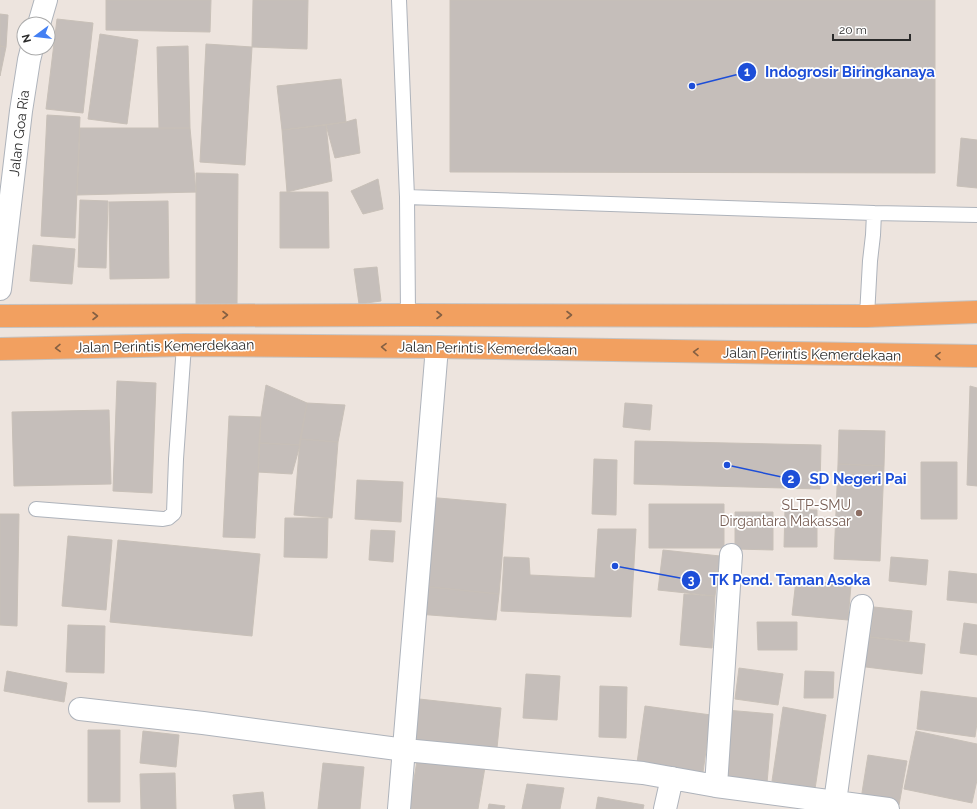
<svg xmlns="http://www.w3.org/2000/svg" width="977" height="809" font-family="Raleway,sans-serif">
	<rect width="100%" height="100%" fill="#ede4de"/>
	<path fill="#c5beba" stroke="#c8c0b8" d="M106,0H211L210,32L106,30Z
		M253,0H308L307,49L252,47Z
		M450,0H935V173L450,172Z
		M0,14L8,15L6,47L0,46Z
		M57,19L93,23L83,113L46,109Z
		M100,34L138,40L127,124L88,119Z
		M206,44L252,47L245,165L200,162Z
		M0,46L6,47L0,76Z
		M188,46L190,128L159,129L157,47Z
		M341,79L346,122L282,130L277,86Z
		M47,115L80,117L75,238L41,236Z
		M356,119L360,153L335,158L326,125L346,122Z
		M326,125L332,181L287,192L282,130Z
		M80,128H190L196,192L77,195Z
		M961,138L977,140V188L957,186Z
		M196,173L238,174L237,305L196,304Z
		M378,179L383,209L363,214L351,191Z
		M280,192H328L329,248H280Z
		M80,200L108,201L106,268L78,267Z
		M168,201L169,278L110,279L109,202Z
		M33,245L75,249L72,284L30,281Z
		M377,267L381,301L359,304L354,269Z
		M117,381L156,383L152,493L113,491Z
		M266,385L307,403L300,445L259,443L261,417Z
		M970,386L977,388V486L967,485Z
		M307,403L345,405L338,442L300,439Z
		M625,403L652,405L650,430L623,427Z
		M109,410L111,484L14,486L12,412Z
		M229,416L261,417L255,538L223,537Z
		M839,430L885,431L884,466L838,464Z
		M300,439L338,442L332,518L294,515Z
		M635,441L821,445L820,489L634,484Z
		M259,443L300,445L292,474L258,472Z
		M594,459L617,460L616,515L592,514Z
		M921,462H957V519H921Z
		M838,464L884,466L880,561L834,559Z
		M357,480L403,482L401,522L355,519Z
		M427,497L506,504L502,558L499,594L420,586Z
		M649,504H724V548H649Z
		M785,509L817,510V547H784Z
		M735,512H773V550L735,549Z
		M0,514H19L17,626L0,625Z
		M285,518H328L327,558L284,557Z
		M598,529H636L631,617L501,611L504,557L529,558L530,575L595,578Z
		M371,530L395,531L393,562L369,560Z
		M68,536L112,540L106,610L62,606Z
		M118,540L260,554L252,636L110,622Z
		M663,550L720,556L715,596L658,590Z
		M891,557L928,560L926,585L889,581Z
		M949,571L977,574V603L947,600Z
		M796,580L851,585L848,620L792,615Z
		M420,586L499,594L496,620L417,614Z
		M684,594L715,596L712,648L680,645Z
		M874,607L912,611L909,641L870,637Z
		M757,622H797V650H758Z
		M964,623L977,625V655L960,653Z
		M68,625L105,626L104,673L66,672Z
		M861,636L925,644L922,674L858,666Z
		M739,668L783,674L778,705L735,699Z
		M7,671L67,683L64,702L4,691Z
		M805,671L834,672L833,698H804Z
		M526,674L560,676L557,720L523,718Z
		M600,686L627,687L626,738L599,737Z
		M921,691L977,698V723L975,737L917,729Z
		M419,699L501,708L497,748L415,740Z
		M645,706L711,715L703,772L637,763Z
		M783,707L826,715L815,789L772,781Z
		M726,710L773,714L767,783L720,779Z
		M88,730H120V802H88Z
		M143,731L179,735L176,767L140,763Z
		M916,731L977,744V780L972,803L904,789Z
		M418,755L485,767L478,809H409Z
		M868,755L907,761L899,805L861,799Z
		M323,763L364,767L360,809H318Z
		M175,773L176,809H141L140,774Z
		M527,784L564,788L560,809H522Z
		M263,792L265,809H235L233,795Z
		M598,797L644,805L643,809H596Z
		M489,804L505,806L504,809H488Z"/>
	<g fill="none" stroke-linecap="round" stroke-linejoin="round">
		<g stroke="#aeb3bb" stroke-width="16">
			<path id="service" d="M399,0L407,197L408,315
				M407,197L874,213L977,215
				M867,316L870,261L873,235L874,213
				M36,509L163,519L168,518L174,513L176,459L184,345"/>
		</g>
		<g stroke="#aeb3bb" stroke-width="24">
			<path id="minor" d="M80,709L203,723L405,750L643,773L716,786L888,809
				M716,786L731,555
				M835,802L862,606
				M399,809L437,347
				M665,809L672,778"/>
		</g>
		<g stroke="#aeb3bb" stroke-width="24">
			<path id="secondary" d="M39,24L46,0
				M0,289L21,111L29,60L32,48"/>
		</g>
		<g stroke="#c4c4c4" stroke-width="24">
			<path id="trunk" d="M0,316L408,315L867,316L977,312
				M0,349L184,345L437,347L977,356"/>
		</g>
		<use href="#service" stroke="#fff" stroke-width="14"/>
		<use href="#minor" stroke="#fff" stroke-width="22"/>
		<use href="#secondary" stroke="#fff" stroke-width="22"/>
		<use href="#trunk" stroke="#f2a060" stroke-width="22"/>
	</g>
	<defs><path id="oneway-chevron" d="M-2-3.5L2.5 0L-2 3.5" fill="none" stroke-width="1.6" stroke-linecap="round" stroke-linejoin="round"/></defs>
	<g stroke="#856043">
		<use href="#oneway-chevron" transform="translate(225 315)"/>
		<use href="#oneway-chevron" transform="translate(439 315)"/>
		<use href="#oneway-chevron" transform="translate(569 315)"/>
		<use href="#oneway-chevron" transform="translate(95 316)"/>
		<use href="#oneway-chevron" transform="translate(384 347) rotate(-179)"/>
		<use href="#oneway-chevron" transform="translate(58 348) rotate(179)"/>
		<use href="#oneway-chevron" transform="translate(696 352) rotate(-179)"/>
		<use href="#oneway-chevron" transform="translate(938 356) rotate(-179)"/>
	</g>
	<circle fill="#8d6e63" stroke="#fff" stroke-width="1.5" cx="859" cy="513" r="4"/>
	<g text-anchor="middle" stroke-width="3.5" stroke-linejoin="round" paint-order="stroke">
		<g font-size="14" fill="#2b2b2b" stroke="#fff">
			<text transform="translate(19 133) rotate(-83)" y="5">Jalan Goa Ria</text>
			<text transform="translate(165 346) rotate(-1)" y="5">Jalan Perintis Kemerdekaan</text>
			<text transform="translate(488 348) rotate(1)" y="5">Jalan Perintis Kemerdekaan</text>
			<text transform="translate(812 354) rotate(1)" y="5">Jalan Perintis Kemerdekaan</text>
		</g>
		<g font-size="14" fill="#785e54" stroke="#fff" text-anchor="end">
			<text x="851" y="510">SLTP-SMU<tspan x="851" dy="16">Dirgantara Makassar</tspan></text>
		</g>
	</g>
	<path fill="none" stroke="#1d4ed8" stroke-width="1.5" d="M692 86L747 72M727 465L791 479M615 566L691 580"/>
	<g fill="#1d4ed8" stroke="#fff" stroke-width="1.5">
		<circle cx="692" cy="86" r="4"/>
		<circle cx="727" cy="465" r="4"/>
		<circle cx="615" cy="566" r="4"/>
		<circle cx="747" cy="72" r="10"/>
		<circle cx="791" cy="479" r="10"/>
		<circle cx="691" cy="580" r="10"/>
	</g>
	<g font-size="12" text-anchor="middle" font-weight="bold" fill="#fff">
		<text x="747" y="76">1</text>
		<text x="791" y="483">2</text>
		<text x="691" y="584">3</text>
	</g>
	<g font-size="15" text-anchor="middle" font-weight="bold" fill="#1d4ed8" stroke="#fff" stroke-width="3.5" stroke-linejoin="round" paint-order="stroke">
		<text x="850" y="77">Indogrosir Biringkanaya</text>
		<text x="858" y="484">SD Negeri Pai</text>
		<text x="790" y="585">TK Pend. Taman Asoka</text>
	</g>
	<g transform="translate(36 36) rotate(255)"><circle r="19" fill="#ffffff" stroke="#aaaaaa"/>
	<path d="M0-3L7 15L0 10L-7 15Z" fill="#4480f3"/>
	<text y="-6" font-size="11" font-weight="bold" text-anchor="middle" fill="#2b2b2b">N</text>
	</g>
	<path d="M833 34v6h77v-6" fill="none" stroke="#2b2b2b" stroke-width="2"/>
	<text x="839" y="34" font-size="12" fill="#2b2b2b" stroke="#ffffff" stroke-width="3" paint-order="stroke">20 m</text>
</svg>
